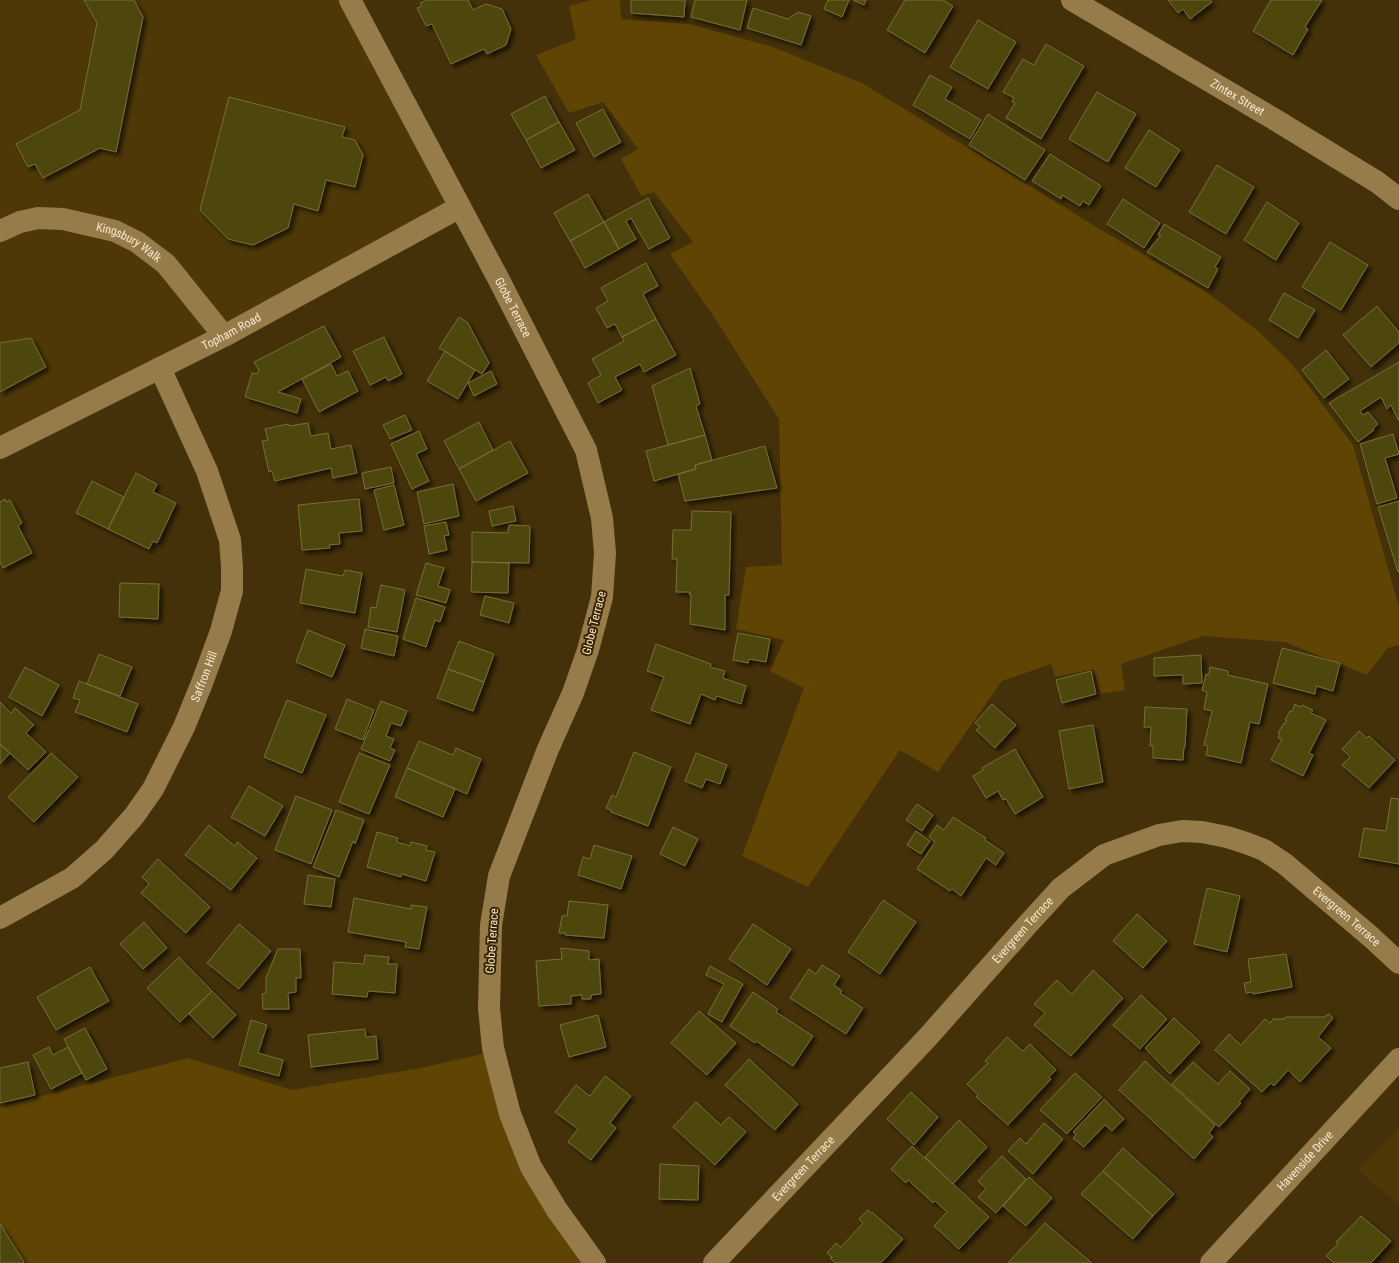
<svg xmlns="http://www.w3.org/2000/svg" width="1399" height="1263" font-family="'Roboto Condensed',sans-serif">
	<defs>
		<filter id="shadow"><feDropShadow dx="3.5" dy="3.5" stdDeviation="2" flood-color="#0009"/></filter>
	</defs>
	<rect width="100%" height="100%" fill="#443109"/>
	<path fill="#4e3807" d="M0,0H351L460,206L0,447Z
		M1399,1128V1205L1358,1170Z"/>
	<path fill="#5f4404" d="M591,0H620L621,19L689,24L773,47L862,83L1103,231L1205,291L1258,331L1292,364L1353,445L1399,607V645L1388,648L1367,675L1285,642L1203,636L1121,664L1125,690L1100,694L1094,669L1055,677L1051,664L1002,681L938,772L900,750L808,887L742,856L804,688L770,671L784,640L736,629L746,567L782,565L779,419L714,317L670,254L693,242L654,192L641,196L621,159L638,149L603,102L569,113L536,55L576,39L569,6Z
		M495,1051L512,1114L596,1263H0V1107L188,1058L292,1090L421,1068Z"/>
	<path fill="#4d460b" stroke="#766f38" filter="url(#shadow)" d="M84,0H134L143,17L116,152L100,148L43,178L35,164L28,167L16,144L80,110L97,23Z
		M427,0H468L473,10L486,4L502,9L511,29L506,45L487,54L484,49L451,64L432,24L426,26L417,8L422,6L420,3Z
		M631,0H685L684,17L631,13Z
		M695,0H747L740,30L691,17Z
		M828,0H849L842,17L824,9Z
		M853,0H866L864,5Z
		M905,0H943L953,6L925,53L887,30Z
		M1168,0H1210L1212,2L1190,19L1183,9L1178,13Z
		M1271,0H1322L1305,27L1308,29L1293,55L1253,31Z
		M753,8L788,19L798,12L811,16L801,45L747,28Z
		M978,20L1016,42L988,89L950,67Z
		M1046,44L1084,66L1041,139L1006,118L1015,103L1012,102L1014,98L1003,92L1023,59L1034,65Z
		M930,75L952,87L945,99L981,120L970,139L913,105Z
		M1097,92L1136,114L1108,162L1069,139Z
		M545,96L559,122L526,140L511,114Z
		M229,97L345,127L342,137L355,140L363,155L355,187L326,180L318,211L294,204L288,228L253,245L228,239L200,210Z
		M603,109L621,142L594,157L576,123Z
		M988,114L1045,150L1025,180L969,145Z
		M559,122L575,150L541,168L526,140Z
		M1149,130L1180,150L1156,187L1125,168Z
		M1050,154L1101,186L1089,205L1083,201L1080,206L1062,195L1061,199L1032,181Z
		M1217,165L1254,187L1226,234L1189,212Z
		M588,194L604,222L570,241L554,213Z
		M648,198L670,238L649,249L631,218L626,221L636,239L619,249L604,222Z
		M1123,199L1160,223L1144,248L1107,224Z
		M1267,202L1299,223L1276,260L1244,240Z
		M604,222L619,249L585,268L570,241Z
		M1164,224L1221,257L1215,267L1218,269L1208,288L1147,252L1161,235H1158Z
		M1330,242L1368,265L1341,310L1302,287Z
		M646,263L658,286L643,294L656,319L622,337L615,324L607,328L596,308L608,301L601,288Z
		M1284,293L1315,310L1298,338L1269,320Z
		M1377,306L1399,332V343L1371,367L1343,335Z
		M459,317L468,323L489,363L482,374L439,348Z
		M656,319L676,355L644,372L640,364L615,377L622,390L598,403L588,383L601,375L592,359L624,341L622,337Z
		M324,326L341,357L278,392L301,399L297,413L245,397L252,373L257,374L259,370L254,362Z
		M384,337L402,374L388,381L386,377L370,385L353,351Z
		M31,338L46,367L0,392V343Z
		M1326,350L1349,379L1324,398L1302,370Z
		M445,351L475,370L458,399L427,381Z
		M1399,362V421L1391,405L1387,409L1381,397L1360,411L1363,415L1368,412L1378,424L1373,429L1374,430L1358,442L1329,403Z
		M331,364L337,376L348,371L358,391L319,412L302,379Z
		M690,368L700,404L696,406L705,435L668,445L652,386Z
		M491,371L497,384L474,396L468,383Z
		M405,415L412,430L390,439L383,425Z
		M479,422L493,450L459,469L444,441Z
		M308,423L311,436L328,433L331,449L351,445L357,473L333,478L331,468L275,481L272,471L269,472L262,441L268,440L265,429L288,424L289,426Z
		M419,431L427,449L416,454L429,481L412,489L391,444Z
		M1393,434L1399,454L1385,458L1397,498L1377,504L1360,444Z
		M705,435L712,460L695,465L696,469L654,481L646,451Z
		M510,441L528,473L476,501L459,469Z
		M765,446L777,488L685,501L678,474L696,469L695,465Z
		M391,467L394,483L365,489L362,473Z
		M136,473L157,484L153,492L176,503L157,543L153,541L149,549L108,529Z
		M92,481L124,497L108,529L76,513Z
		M453,484L459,516L424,524L417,492Z
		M394,485L404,525L384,530L374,490Z
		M5,499L6,502L10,500L22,523L18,526L32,553L3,568L0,561V502Z
		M359,499L362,531L339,533L340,544L329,545L330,548L302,550L298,505Z
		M1399,501V572H1398L1378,507Z
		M513,506L516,521L492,526L489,511Z
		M692,511L731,512L729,595H725V630L690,624L691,594H689L690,592H676L677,559H672L673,530H691Z
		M446,522L449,535L444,536L447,550L429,554L424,526Z
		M509,525L530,526L529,563L472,562V532L508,533Z
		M472,562L509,563L508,593L471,592Z
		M426,563L444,568L438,586L450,590L446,603L416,595Z
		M306,569L343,576L345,570L362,573L355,613L300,603Z
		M120,583L159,584L158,619L119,617Z
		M381,585L405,590L397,632L368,627L371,607L376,608Z
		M485,596L514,603L509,623L480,615Z
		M416,598L445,607L440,622L435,620L426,647L403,639Z
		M365,629L398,636L394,656L361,648Z
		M308,630L345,645L332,677L296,662Z
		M738,633L770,639L766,662L749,659L748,663L733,660Z
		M459,641L494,654L484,682L448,669Z
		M656,644L711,664L710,667L725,671L723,678L746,686L741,704L717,696L715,700L701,694L690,724L651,710L664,677L647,671Z
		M1282,648L1340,663L1333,691L1316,686L1315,694L1273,683Z
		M99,654L132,667L120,696L87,684Z
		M1201,655L1202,683L1183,684V675L1154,676V658Z
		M25,667L59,685L42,716L9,697Z
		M1210,667L1228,671V675L1268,684L1259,724L1250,722L1241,763L1206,755L1208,746L1204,745L1212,711L1204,709L1207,692L1202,690L1206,674L1209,675Z
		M448,669L484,682L473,711L437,698Z
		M1091,671L1096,694L1062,703L1056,680Z
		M79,681L138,704L127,732L75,712L80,700L73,698Z
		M347,699L374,710L363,740L335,729Z
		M287,700L326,715L302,773L264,757Z
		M381,701L407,711L401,726L391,723L386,736L394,739L390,748L395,750L390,761L361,749Z
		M0,702L11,713L15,708L34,725L26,733L46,752L28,770L0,744Z
		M992,704L1016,725L995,748L976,730L980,727L975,723Z
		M1295,704L1300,707L1302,705L1313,710L1311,713L1326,720L1309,753L1313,755L1303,776L1271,760L1282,739L1278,738L1280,734L1278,733L1284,723L1285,724L1287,721L1285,720L1290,711L1292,712Z
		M1145,707L1187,709L1185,747H1184L1183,760L1153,758V746H1150L1151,727H1144Z
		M1093,725L1103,782L1069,789L1059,731Z
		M1359,731L1367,738L1369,736L1395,760L1369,788L1342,765L1350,757L1342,749Z
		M419,741L453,755L456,748L481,759L467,794L407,768Z
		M0,744L10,753L0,764Z
		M1015,749L1043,797L1015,814L1006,799L1003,800L998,791L986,798L973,776L983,770L982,768Z
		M634,752L671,767L648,826L611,812V810L606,808L612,795L616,797Z
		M51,753L78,777L34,822L8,797Z
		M359,753L390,765L369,814L339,802Z
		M696,753L727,765L720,784L706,779L702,788L685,781Z
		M407,768L455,789L443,817L395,797Z
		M249,786L283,806L265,836L231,817Z
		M296,796L332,810L311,864L275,850Z
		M1391,798L1399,799V864L1359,857L1364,828L1386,831Z
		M917,804L933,815L922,831L906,820Z
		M336,810L364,820L355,844L353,841L339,877L313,867Z
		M953,817L986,838L985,840L1004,853L996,865L986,858L961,896L952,889L950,891L917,869L935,842L929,837L937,825L944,830Z
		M209,825L235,846L237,842L257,858L231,890L185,855Z
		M673,827L698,839L685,866L660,854Z
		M916,831L930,841L921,854L907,845Z
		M377,832L398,838L397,842L410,846L411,842L427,846L426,850L435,852L426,881L402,874L401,877L367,867Z
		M594,845L632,856L621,889L578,875L583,857L590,859Z
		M158,859L210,907L186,933L141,893L149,884L142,877Z
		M308,875L335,879L331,907L304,904Z
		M1207,888L1240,896L1227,952L1194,944Z
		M354,898L411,909V905L427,907L419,949L405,947L406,942L348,932Z
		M883,900L916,922L880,974L848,952Z
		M569,901L608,905L604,938L565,935V933H559L562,916H567Z
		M1137,914L1167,941L1143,968L1113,941Z
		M144,922L167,948L143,969L120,944Z
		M239,924L271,951L239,989L207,963Z
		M753,924L791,949L767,985L729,959Z
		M561,948L589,951V960L599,959L601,994L591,995V999H582V995L571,996V1004L539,1006L536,961L562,959Z
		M278,949H300L301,978H296V992L288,993L289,1009H263L262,994L266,993V978Z
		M1286,954L1292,987L1253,994V992L1246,993L1244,983L1251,982L1248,959Z
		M365,955L389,957L388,964H397L395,993L368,991L367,997L332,994L334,962L364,964Z
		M179,957L212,991L180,1022L147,988Z
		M822,965L840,976L834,985L842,991L840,993L863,1008L846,1034L790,998L809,969L816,974Z
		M710,966L743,984L722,1022L708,1014L724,984L706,975Z
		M90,967L109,1001L56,1030L37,997Z
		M1093,970L1123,998L1071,1056L1034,1025L1045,1013L1034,1004L1057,980L1072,994Z
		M212,991L236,1015L213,1038L189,1014Z
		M753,992L778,1009L776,1012L813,1036L793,1066L756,1041L755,1043L730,1026Z
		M1141,995L1167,1019L1140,1049L1113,1025Z
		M699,1011L736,1043L707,1075L671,1043Z
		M1329,1014L1333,1018L1318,1037L1331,1048L1300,1082L1288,1070L1274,1086L1271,1083L1262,1092L1215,1050L1229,1034L1241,1045L1265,1019L1270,1023L1273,1019H1284L1286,1017H1324Z
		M598,1015L606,1047L569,1057L560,1025Z
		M1174,1018L1200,1042L1170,1074L1145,1048Z
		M251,1020L267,1025L258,1053L283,1060L279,1076L239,1065Z
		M85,1028L107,1069L86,1080L64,1039Z
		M365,1029L366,1037L376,1036L378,1059L311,1067L308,1035Z
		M1007,1037L1023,1051L1030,1044L1056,1070L1049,1077L1051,1079L1008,1125L976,1097L978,1095L967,1084L988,1063L985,1061Z
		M49,1047L53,1055L68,1047L82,1073L51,1089L33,1055Z
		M749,1059L798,1104L775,1130L725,1085Z
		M1145,1061L1215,1125L1209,1133L1213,1137L1194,1159L1119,1090Z
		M28,1062L35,1095L0,1103V1068Z
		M1193,1062L1218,1084L1230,1071L1250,1089L1239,1102L1241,1103L1219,1127L1172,1084Z
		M1075,1073L1102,1097L1067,1134L1040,1110Z
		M605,1076L631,1096L610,1123L616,1128L591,1160L568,1142L578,1129L555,1112L576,1085L590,1096Z
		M911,1092L938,1117L914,1145L887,1119Z
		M1104,1099L1124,1119L1112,1131L1105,1125L1084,1147L1073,1138L1076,1135L1073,1132Z
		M696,1102L721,1125L729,1117L746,1132L715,1165L673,1127Z
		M959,1120L987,1147L953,1184L925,1157Z
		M1044,1123L1063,1139L1033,1174L1008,1151L1020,1138L1026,1144Z
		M912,1146L989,1217L959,1249L934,1226L947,1212L935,1201L933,1203L908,1180L906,1183L891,1169Z
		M1123,1148L1174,1194L1153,1216L1103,1171Z
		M1002,1156L1026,1179L996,1213L978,1197L986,1189L978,1181Z
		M660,1164L699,1166L698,1200L659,1199Z
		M1103,1171L1153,1216L1133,1239L1081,1194Z
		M1029,1177L1052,1198L1026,1226L1003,1206Z
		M868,1210L871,1213L872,1212L903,1239L881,1263H835L830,1258L832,1257L827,1253L836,1243L841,1247L863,1223L859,1219Z
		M1361,1216L1391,1241L1371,1263H1334L1326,1256L1338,1244L1336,1242Z
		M1045,1223L1092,1263H1008Z
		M0,1224L24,1262L23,1263H0Z"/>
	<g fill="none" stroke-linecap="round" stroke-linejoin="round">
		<g stroke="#977c4b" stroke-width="22">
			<path id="s1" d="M350,0L499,280L586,450L602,518L605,553L602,597L588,650L573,693L548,749L499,876L491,925L489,1008L493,1048L510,1114L531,1167L557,1210L595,1263"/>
			<path id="s2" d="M1072,0L1274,119L1377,182L1399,199"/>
			<path id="s3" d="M0,231L20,222L38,218L63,219L115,231L137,242L166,264L224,336"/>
			<path id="s4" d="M0,448L224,336L460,207"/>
			<path id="s5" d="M0,918L72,878L104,850L134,816L153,789L184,727L202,683L221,631L232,591V567L230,540L207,471L160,368"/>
			<path id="s6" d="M714,1263L927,1038L1028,924L1061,888L1104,855L1159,835L1182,831L1202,832L1227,837L1246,843L1264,850L1285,864L1371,937L1399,963"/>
			<path id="s7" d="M1211,1263L1399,1059"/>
		</g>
	</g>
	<g text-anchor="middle" stroke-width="4" stroke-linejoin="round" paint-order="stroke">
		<g font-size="12" fill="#f6e7cd" stroke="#392600">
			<text dy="4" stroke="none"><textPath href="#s2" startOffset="192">Zintex Street</textPath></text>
			<text dy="4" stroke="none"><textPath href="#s3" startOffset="136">Kingsbury Walk</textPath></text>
			<text dy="4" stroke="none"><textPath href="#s1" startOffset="348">Globe Terrace</textPath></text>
			<text dy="4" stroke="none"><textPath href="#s4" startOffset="259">Topham Road</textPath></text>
			<text transform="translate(594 623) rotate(-76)" y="4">Globe Terrace</text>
			<text dy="4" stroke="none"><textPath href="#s5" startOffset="327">Saffron Hill</textPath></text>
			<text dy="4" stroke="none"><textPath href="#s6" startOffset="838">Evergreen Terrace</textPath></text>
			<text dy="4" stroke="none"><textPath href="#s6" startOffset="454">Evergreen Terrace</textPath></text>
			<text transform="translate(492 941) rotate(-86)" y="4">Globe Terrace</text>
			<text dy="4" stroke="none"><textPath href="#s7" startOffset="139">Havenside Drive</textPath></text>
			<text dy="4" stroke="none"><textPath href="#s6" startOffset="130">Evergreen Terrace</textPath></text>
		</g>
	</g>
</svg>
